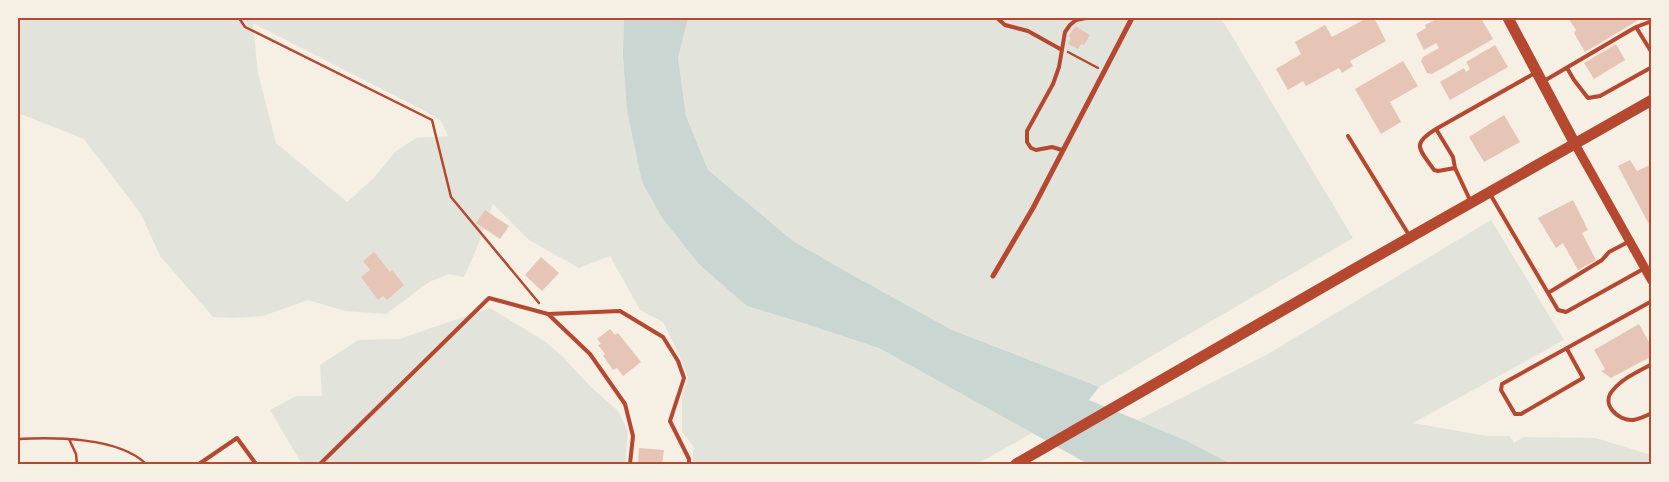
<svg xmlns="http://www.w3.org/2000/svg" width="1669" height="482" font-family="Overpass,sans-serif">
	<rect width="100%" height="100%" fill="#f6efe4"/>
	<path fill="#e2e4dc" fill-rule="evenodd" d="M18,18H624L623,55L747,306L809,325L879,348L1032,433L977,464H692L694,447L682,432V394L688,377L680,357L663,322L640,310L610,256L579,268L529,240L493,204L476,250L464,277L449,274L429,282L386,314L345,311L308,300L263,316L233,318L213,317L160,256L141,214L84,139L18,113ZM253,23L423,110L441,121L448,136L416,138L396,151L373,179L347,202L276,143L258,73Z
		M688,18H1221L1353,238L1099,387L952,330L847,272L793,241L708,170L686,116L678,58Z
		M1491,220L1564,340L1413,423L1487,436H1510L1514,443L1523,437L1596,438L1651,455V464H1231L1185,440L1138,420L1268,354Z
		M490,308L546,342L562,356L591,387L618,411L628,431L625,464H302L270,410L296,396H322L320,365L358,340L399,339Z"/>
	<path fill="#c9d6d2" d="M624,18H688L678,58L686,116L708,170L793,241L847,272L952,330L1099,387L1089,400L1185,440L1231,464H1088L879,348L809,325L747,306L699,264L663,219L642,182L627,110L623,55Z"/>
	<path fill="#e6c5b7" d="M1367,18H1374L1386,41L1350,61L1353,66L1342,73L1339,68L1306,86L1303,81L1288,90L1276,69L1301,54L1295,42L1325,25L1332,37Z
		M1439,18H1481L1493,39L1432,74L1427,73L1421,61L1423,57L1439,48L1436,43L1424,50L1416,34L1426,28L1425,25Z
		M1568,18H1642L1585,52L1574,33L1576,30Z
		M1075,26L1090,35L1084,45L1081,44L1078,49L1068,44L1071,38L1069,36Z
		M1616,44L1625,60L1594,79L1584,63Z
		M1495,45L1508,67L1450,100L1440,82L1464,68L1466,72L1470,69L1466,62Z
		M1403,61L1418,86L1390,102L1401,122L1381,134L1355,89Z
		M1504,115L1520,142L1484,162L1469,137Z
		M1630,160L1637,171L1652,164V230L1618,166Z
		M1573,200L1588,230L1582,233L1596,260L1578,270L1563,243L1556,248L1538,218Z
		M485,210L509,226L500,239L476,223Z
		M374,252L390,272L392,270L404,285L387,300L383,296L378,300L361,277L370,270L363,261Z
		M541,257L559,273L542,291L525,275Z
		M1639,324L1650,344L1652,356L1611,378L1601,371L1605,369L1594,350Z
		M610,329L615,335L618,333L641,362L623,376L617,368L613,370L603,356L605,354L598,345L601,344L597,339Z
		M639,448L664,450L662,464H638Z"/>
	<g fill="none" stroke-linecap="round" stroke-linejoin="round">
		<path stroke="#b5482f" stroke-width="2.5" d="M239,18L245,27L432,120L451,197L539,303
			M1068,52L1098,68
			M18,439C53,437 119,437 146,464
			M69,439L76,454L77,464"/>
		<path stroke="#b5482f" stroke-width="4" d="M997,18L1005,25L1028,31L1062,50
			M1636,27L1652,53
			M1567,68L1574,80L1588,98L1600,96L1652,67
			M1544,81L1636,27L1652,21
			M1436,129C1410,145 1420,149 1434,170L1438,171L1455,168
			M1348,136L1409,235
			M1062,150L1052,147L1036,150L1031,148L1027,142V131L1053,84L1059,67L1065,32L1070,25L1076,20L1086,18
			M1490,194L1558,310L1566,312L1645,268
			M1470,200L1455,168L1453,157L1436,129L1535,73
			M1548,293L1602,260L1609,252L1630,241
			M548,314L590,354L625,404L633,436L630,464
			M1567,349L1583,378L1521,414H1515L1501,390L1502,384L1652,301
			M1652,364C1639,371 1623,378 1613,390C1600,404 1618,421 1633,420C1639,419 1646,416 1652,413
			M199,464L237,438L256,464
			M320,464L489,298L548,314L620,311L663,337L678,361L684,378L670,421L689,459V464"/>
		<path stroke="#b5482f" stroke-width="5" d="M993,276L1033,208L1132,18"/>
		<path stroke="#b5482f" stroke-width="9" d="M1575,144L1652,281"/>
		<path stroke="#b5482f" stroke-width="11" d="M1508,18L1575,144
			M1016,464L1356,268L1652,100"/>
	</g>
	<rect width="1669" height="482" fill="none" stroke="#f6efe4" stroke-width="38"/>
	<rect x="19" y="19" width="1631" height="444" fill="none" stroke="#b5482f" stroke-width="2"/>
</svg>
